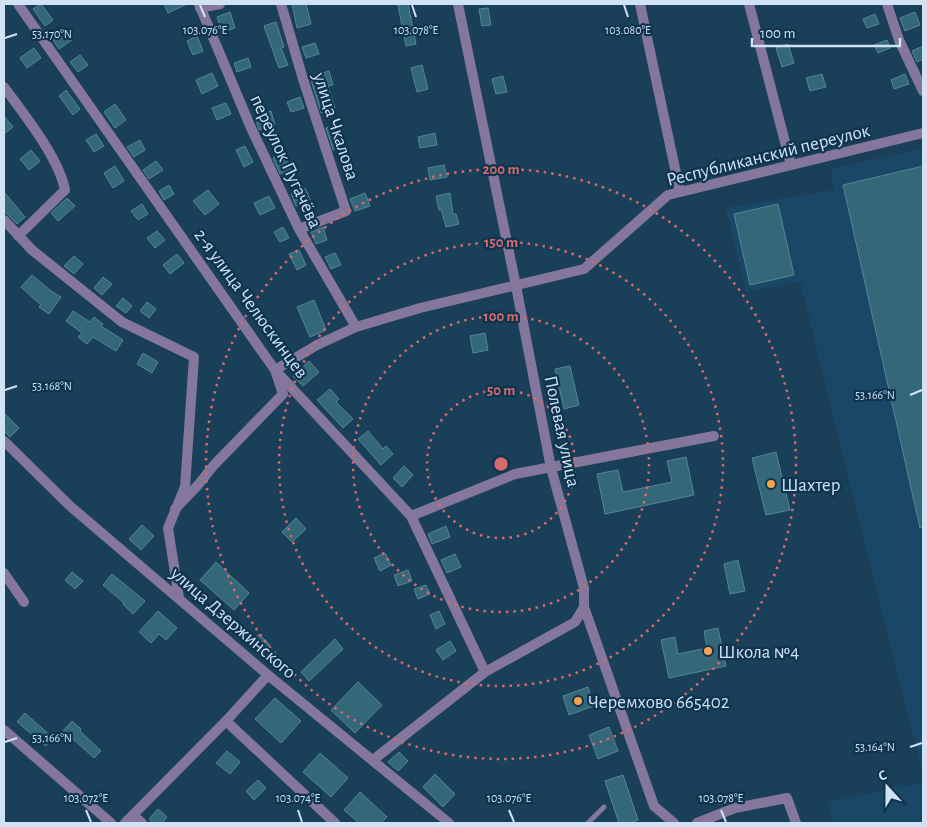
<svg xmlns="http://www.w3.org/2000/svg" width="927" height="827" font-family="'Alegreya Sans',sans-serif">
	<rect width="100%" height="100%" fill="#1a3f58"/>
	<path fill="#1b4766" d="M923,148V776L800,281L746,292L726,208L834,190L831,169Z
		M923,782V823H833L828,802Z"/>
	<path fill="#346879" stroke="#528698" d="M41,4L53,20L45,26L33,9Z
		M164,4H187L168,13Z
		M292,4H306L311,24L297,28Z
		M408,4L416,44L406,46L398,5Z
		M488,8L491,25L482,26L479,9Z
		M230,12L235,28L222,32L217,17Z
		M915,12L920,25L905,31L900,18Z
		M875,14L879,24L867,28L863,19Z
		M276,22L284,47L281,48L288,65L279,68L264,26Z
		M66,32L72,40L59,49L53,40Z
		M197,36L203,51L193,55L187,41Z
		M887,40L890,48L878,53L874,45Z
		M315,43L319,54L306,58L302,47Z
		M788,44L794,63L782,67L776,48Z
		M923,46V59L917,62L912,51Z
		M34,48L41,58L27,68L20,58Z
		M80,55L88,65L78,72L70,62Z
		M248,58L251,67L237,72L234,63Z
		M422,65L428,89L417,92L411,68Z
		M329,71L333,85L328,86L335,108L321,113L310,77Z
		M212,73L218,86L202,94L196,80Z
		M822,74L826,87L810,91L806,78Z
		M905,74L909,84L894,89L891,80Z
		M503,76L507,92L496,94L492,79Z
		M66,90L80,109L73,115L59,96Z
		M300,97L304,108L291,112L287,102Z
		M226,103L231,114L217,120L212,108Z
		M115,104L126,120L115,128L104,112Z
		M271,111L275,125L259,130L255,117Z
		M4,116L13,127L4,134Z
		M338,124L345,146L333,150L326,128Z
		M435,133L437,145L420,148L418,137Z
		M96,134L104,146L94,152L86,140Z
		M140,140L145,150L134,157L127,147Z
		M245,146L253,162L244,167L236,150Z
		M31,150L40,161L29,170L20,159Z
		M284,153L291,169L280,174L273,158Z
		M156,161L163,170L149,179L143,170Z
		M444,165L447,177L430,180L428,168Z
		M115,166L124,181L113,188L104,173Z
		M923,166V527L920,528L843,185Z
		M169,185L174,194L164,200L159,191Z
		M305,188L310,200L296,206L291,194Z
		M208,190L219,204L205,215L193,201Z
		M4,192L25,217L17,224L4,211Z
		M365,193L370,206L355,211L350,199Z
		M450,193L453,214H456L459,224L446,227L441,209L439,210L436,196Z
		M269,196L275,208L260,215L254,203Z
		M67,198L75,206L58,221L51,213Z
		M142,204L148,214L138,220L131,211Z
		M778,204L794,275L750,285L734,214Z
		M283,227L289,238L280,242L274,232Z
		M323,227L327,240L316,244L311,232Z
		M157,231L165,240L155,248L147,238Z
		M299,250L306,265L297,270L289,254Z
		M335,253L341,265L331,269L325,257Z
		M177,254L184,263L170,274L163,265Z
		M74,256L83,264L74,274L64,266Z
		M32,275L51,291L61,297L49,314L39,307L41,305L21,287Z
		M103,277L112,284L102,295L94,288Z
		M123,298L132,306L126,313L116,306Z
		M314,300L326,330L310,337L297,307Z
		M147,302L156,309L149,318L140,311Z
		M73,311L90,322L94,317L103,324L101,326L123,340L116,351L93,337L87,344L78,337L82,333L66,321Z
		M485,333L488,350L473,353L470,336Z
		M143,353L158,362L152,373L137,364Z
		M309,361L319,372L303,386L293,376Z
		M570,366L579,405L564,409L555,369Z
		M330,389L339,399L336,402L353,419L343,428L317,400Z
		M4,413L19,428L10,437L4,431Z
		M368,431L383,449L386,446L393,454L381,465L358,439Z
		M776,452L790,510L766,515L752,458Z
		M686,457L694,495L605,514L597,474L618,470L623,492L672,482L667,461Z
		M404,466L413,475L402,487L393,478Z
		M296,518L306,529L292,542L282,532Z
		M142,525L154,536L141,550L129,539Z
		M446,526L450,537L432,544L428,534Z
		M385,553L391,565L380,571L374,558Z
		M455,554L461,567L447,573L441,560Z
		M738,560L745,591L730,594L724,564Z
		M216,562L249,593L234,610L200,580Z
		M408,570L412,581L398,586L394,575Z
		M72,572L83,581L75,589L65,580Z
		M112,574L145,601L133,614L123,604L124,603L103,585Z
		M426,585L430,594L418,599L414,589Z
		M158,611L177,628L166,640L159,634L151,643L139,632Z
		M439,611L445,624L436,629L430,615Z
		M718,628L726,666L669,678L661,640L675,637L678,654L707,648L704,631Z
		M259,634L270,645L262,654L251,643Z
		M335,639L343,649L309,681L301,672Z
		M450,641L456,651L443,660L436,650Z
		M358,682L382,705L355,733L331,710Z
		M588,687L594,706L569,715L563,696Z
		M275,698L301,721L281,743L255,719Z
		M25,713L53,738L46,746L17,722Z
		M72,721L81,729L80,731L101,751L94,758L73,739L71,741L62,732Z
		M609,727L618,751L598,759L589,735Z
		M227,751L240,762L230,774L216,763Z
		M399,752L408,761L398,771L388,762Z
		M320,753L348,778L331,797L303,772Z
		M435,774L455,794L443,807L423,787Z
		M623,775L638,820L629,823H619L605,781Z
		M258,780L266,788L254,800L246,791Z
		M360,792L387,817L381,823H359L344,810Z
		M158,809L167,817L162,823H153L149,819Z"/>
	<g fill="none" stroke-linecap="round" stroke-linejoin="round">
		<path stroke="#85779b" stroke-width="5" d="M588,823L604,807"/>
		<path stroke="#85779b" stroke-width="10" d="M18,4L275,370L411,516L485,672
			M199,4L251,128L299,229L356,327
			M281,4L303,79L346,211L299,229
			M640,4L680,192
			M749,4L791,165
			M887,4L899,40L923,91
			M200,8L220,4
			M4,87C24,114 59,158 65,190L18,236
			M4,220L32,250L122,322L194,357L185,487L168,528L179,598
			M4,441L70,506L268,675L449,823
			M175,509L198,485L214,465L283,394L275,370L317,345L356,327L420,308L584,269L668,195L923,133
			M411,516L515,474L714,436
			M4,573L24,602
			M584,607L654,806L674,823
			M226,721L268,675
			M4,730L111,823
			M373,760L485,672L575,622L584,607V588L551,468L516,286L458,4
			M133,815L142,823
			M697,823L735,808L787,798L796,823"/>
		<path stroke="#85779b" stroke-width="10" d="M125,823L226,721L335,823"/>
	</g>
	<path fill="none" stroke="#cfe3f4" stroke-width="2" d="M200,5L205,17M412,5L416,17M624,5L628,17M5,38L17,34M5,390L17,386M910,395L922,390M5,742L17,738M910,747L922,743M86,810L91,822M298,810L302,822M509,810L514,822M721,810L726,822"/>
	<g fill="none" stroke="#d4696f" stroke-width="2.5" stroke-dasharray="2.5 5">
		<circle cx="501" cy="464" r="74"/>
		<circle cx="501" cy="464" r="148"/>
		<circle cx="501" cy="464" r="222"/>
		<circle cx="501" cy="464" r="295"/>
	</g>
	<g fill="#f8a14a" stroke="#0f344d" stroke-width="2">
		<circle cx="771" cy="484" r="5"/>
		<circle cx="708" cy="651" r="5"/>
		<circle cx="578" cy="701" r="5"/>
	</g>
	<g text-anchor="middle" stroke-width="4.5" stroke-linejoin="round" paint-order="stroke">
		<g font-size="19" fill="#cfe3f4" stroke="#0f344d">
			<text transform="translate(337 126) rotate(72)" y="7">улица Чкалова</text>
			<text transform="translate(768 154) rotate(-14)" y="7">Республиканский переулок</text>
			<text transform="translate(287 161) rotate(65)" y="7">переулок Пугачёва</text>
			<text transform="translate(252 303) rotate(54)" y="7">2-я улица Челюскинцев</text>
			<text transform="translate(563 431) rotate(78)" y="7">Полевая улица</text>
			<text transform="translate(234 622) rotate(41)" y="7">улица Дзержинского</text>
		</g>
		<g font-size="19" fill="#cfe3f4" stroke="#0f344d" text-anchor="start">
			<text x="781" y="491">Шахтер</text>
			<text x="718" y="658">Школа №4</text>
			<text x="588" y="708">Черемхово 665402</text>
		</g>
	</g>
	<g font-size="12" text-anchor="middle" fill="#cfe3f4" stroke="#0f344d" stroke-width="4.5" stroke-linejoin="round" paint-order="stroke">
		<text x="205" y="34">103.076°E</text>
		<text x="416" y="34">103.078°E</text>
		<text x="628" y="34">103.080°E</text>
		<text x="52" y="38">53.170°N</text>
		<text x="52" y="390">53.168°N</text>
		<text x="875" y="399">53.166°N</text>
		<text x="52" y="742">53.166°N</text>
		<text x="875" y="751">53.164°N</text>
		<text x="86" y="802">103.072°E</text>
		<text x="298" y="802">103.074°E</text>
		<text x="509" y="802">103.076°E</text>
		<text x="721" y="802">103.078°E</text>
	</g>
	<circle cx="501" cy="464" r="8" fill="#d4696f" stroke="#0f344d" stroke-width="2.5"/>
	<g font-size="15" text-anchor="middle" font-weight="bold" fill="#d4696f" stroke="#0f344d" stroke-width="4.5" stroke-linejoin="round" paint-order="stroke">
		<text x="501" y="174">200 m</text>
		<text x="501" y="247">150 m</text>
		<text x="501" y="321">100 m</text>
		<text x="501" y="395">50 m</text>
	</g>
	<rect width="927" height="827" fill="none" stroke="#cfe3f4" stroke-width="10"/>
	<g transform="translate(887 787) rotate(339)" stroke="#0f344d" stroke-width="4" paint-order="stroke">
	<path d="M0-4L9 19L0 12L-9 19Z" fill="#cfe3f4"/>
	<text y="-8" font-size="14" font-weight="bold" text-anchor="middle" fill="#cfe3f4">С</text>
	</g>
	<path d="M752 38v8h148v-8" fill="none" stroke="#cfe3f4" stroke-width="2.5"/>
	<text x="760" y="38" font-size="15" fill="#cfe3f4" stroke="#0f344d" stroke-width="4" paint-order="stroke">100 m</text>
</svg>
